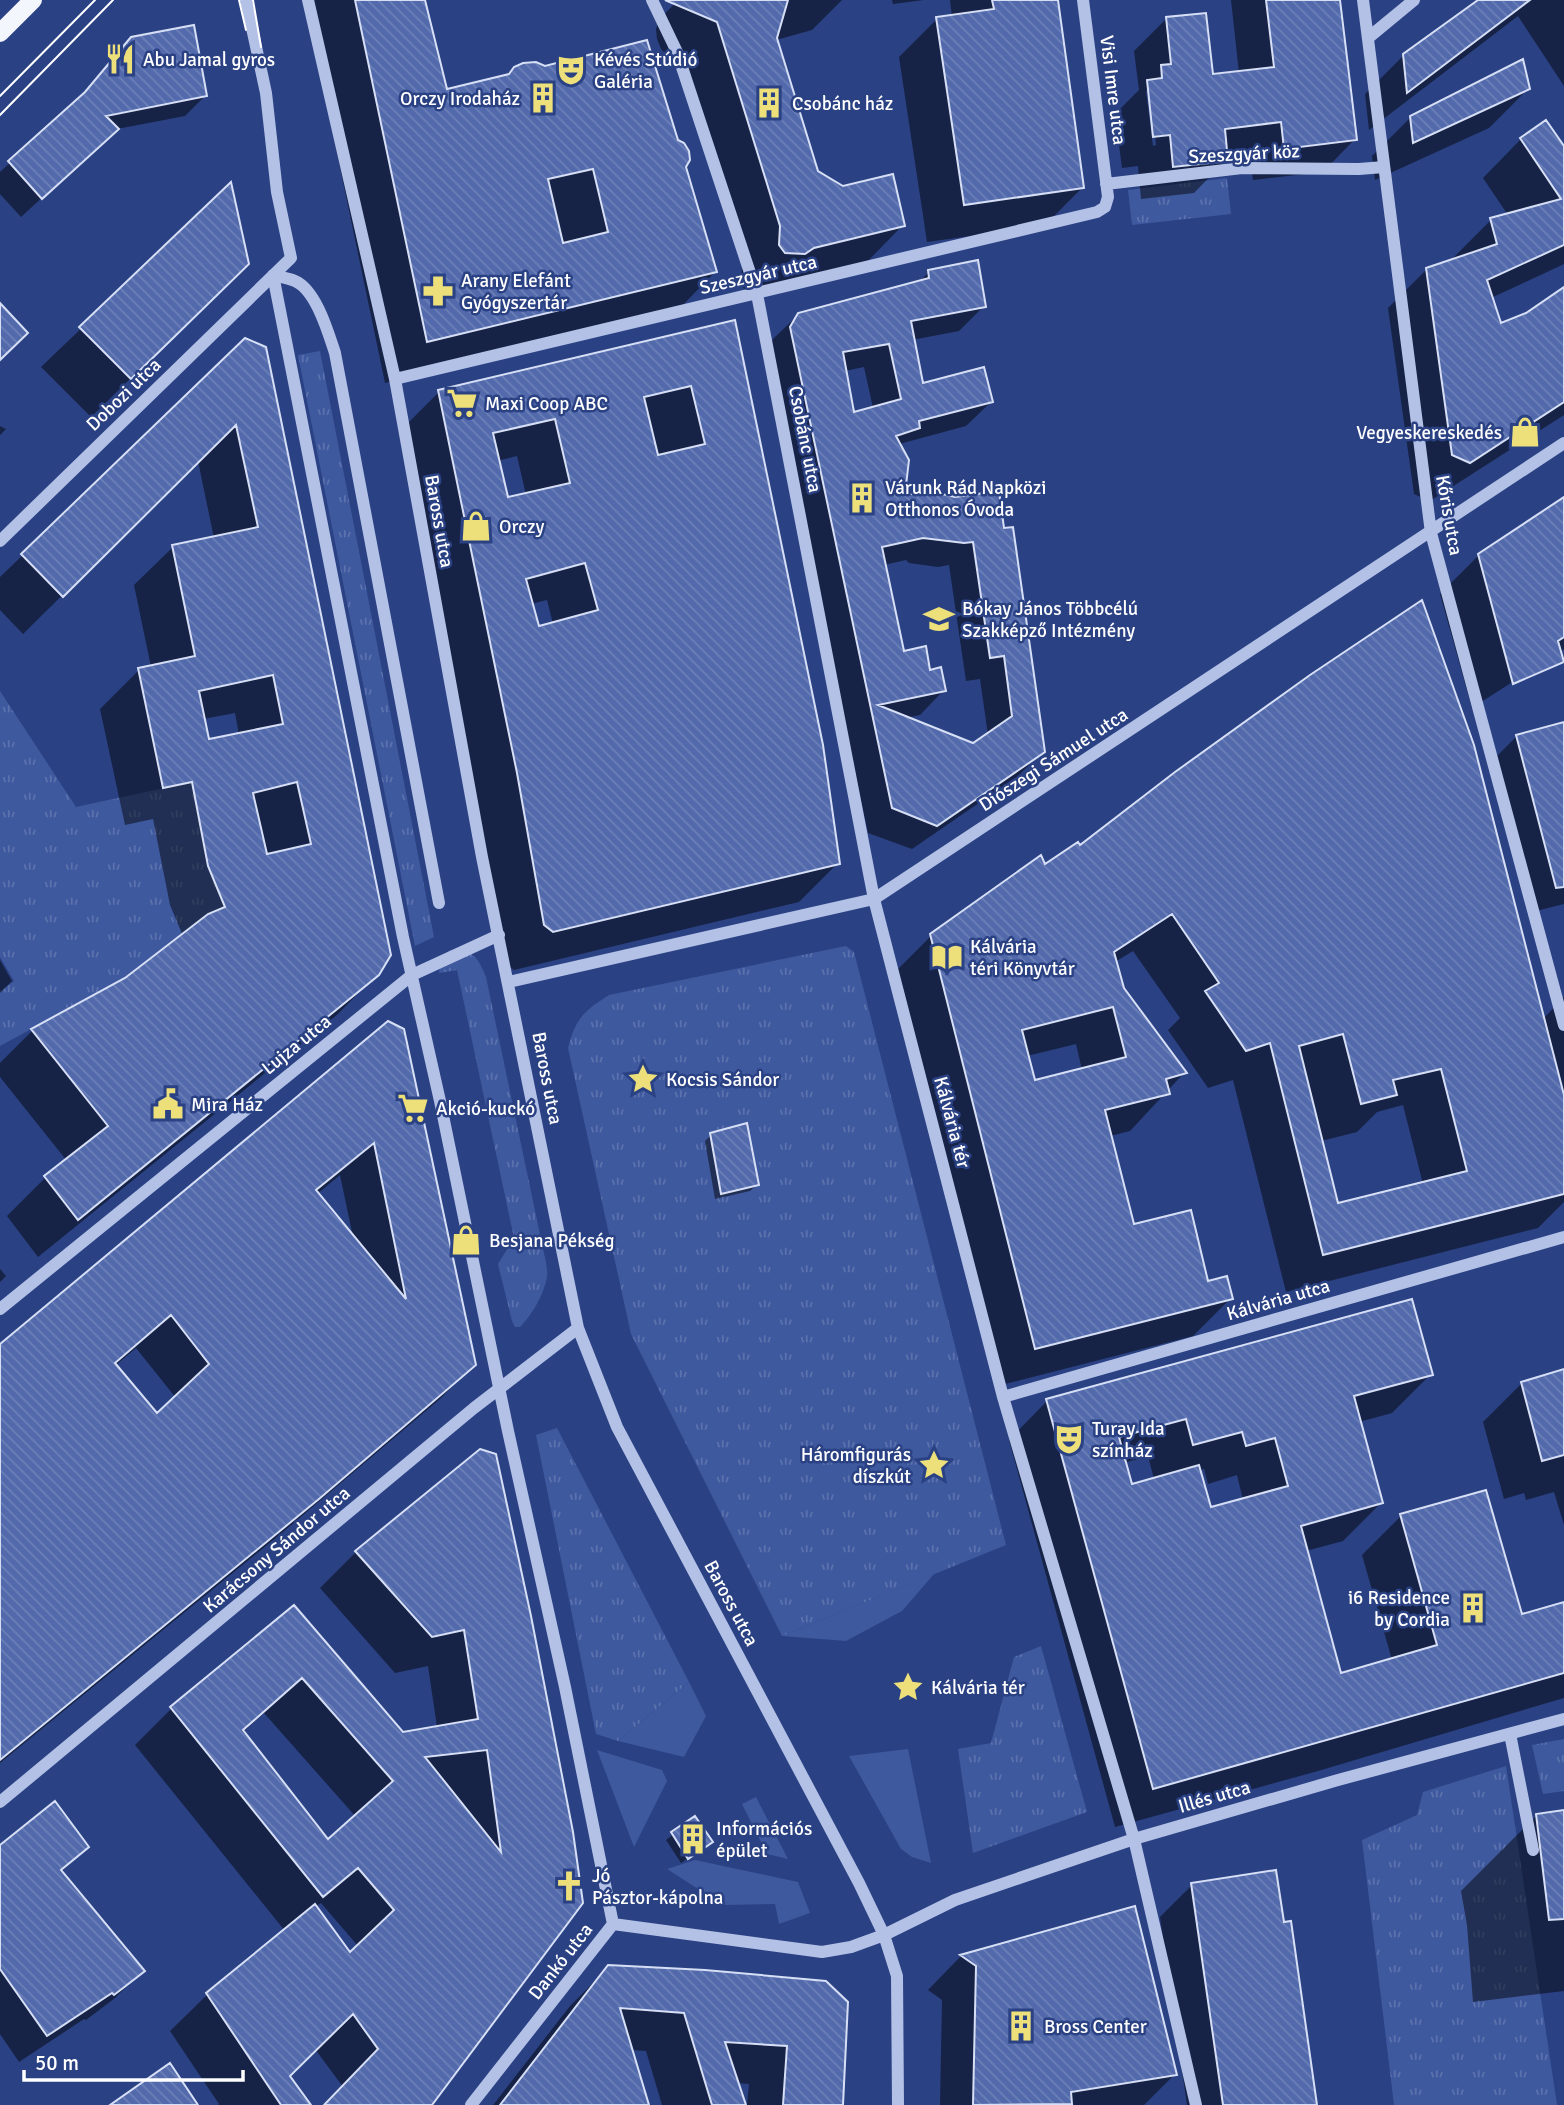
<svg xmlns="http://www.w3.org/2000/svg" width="1564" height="2105" font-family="Signika,sans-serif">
	<defs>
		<pattern id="park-tufts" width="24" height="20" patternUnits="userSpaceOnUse" patternTransform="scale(1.75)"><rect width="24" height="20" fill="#3f599f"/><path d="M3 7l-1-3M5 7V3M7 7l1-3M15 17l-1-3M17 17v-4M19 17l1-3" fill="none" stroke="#5c72ad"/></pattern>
		<pattern id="building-back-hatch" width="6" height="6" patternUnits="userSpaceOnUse" patternTransform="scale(1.75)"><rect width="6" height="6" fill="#5269ab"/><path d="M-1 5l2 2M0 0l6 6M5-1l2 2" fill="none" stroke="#6c80b8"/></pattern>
	</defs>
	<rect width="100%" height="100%" fill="#2a4183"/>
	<path fill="#3f599f" d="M934,1574L902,1611L846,1641L782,1636Z
		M689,1682L706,1716L684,1757L618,1741Z
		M908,1749L931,1863L912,1857L901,1849L849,1756Z
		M597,1750L662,1770L667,1781L634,1847Z
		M756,1797L788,1859L767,1854L742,1804Z
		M695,1860L798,1882L810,1913L779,1924L775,1904L723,1905L667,1869Z"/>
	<path fill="url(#park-tufts)" d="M1227,178L1231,214L1132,225L1128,190Z
		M320,351L434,937L415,946L298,355Z
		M0,691L76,807L192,782L208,866L225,907L125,978L0,1046V991L14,981L0,957Z
		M846,946L854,952L1006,1545L782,1636L631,1334L568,1048C576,1018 583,1012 609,995Z
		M450,950C473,949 478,957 486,977L543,1249C545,1258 548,1269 547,1277C544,1294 532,1315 520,1327H515L512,1321L498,1264L514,1238L457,970L439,973L441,958Z
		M557,1428L689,1682L618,1741L596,1734L536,1435Z
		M1041,1646L1087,1812L973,1853L958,1749L991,1743L1014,1657Z
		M1564,1739V1791L1543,1794L1532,1745Z
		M1506,1766L1557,2105H1394L1362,1840L1417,1815L1423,1792Z"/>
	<path fill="#0007" fill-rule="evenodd" d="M309,0H423L446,91L676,141L715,272L674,314L385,383L312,33Z
		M678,0H842L812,30L776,40L816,172L903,225L865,264L746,291L741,285L742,266L679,61L668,56L661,49L657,39L656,29L660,19Z
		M892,0H924L893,4Z
		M950,0H1056L1082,188L1044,226L927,242L899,57L937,19L952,17Z
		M1231,0H1338L1355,139L1323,172L1253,180L1249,154L1226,156V160L1194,193L1141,199L1138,166L1122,168L1115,114L1139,90L1134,51L1166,19L1211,76L1239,73ZM1150,88L1156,145L1153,146L1146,91Z
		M1481,0H1564V86L1518,16L1369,130L1365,94L1404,55Z
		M132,38L205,96L185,116L117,129L21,217L0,194V172L72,106Z
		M1528,89L1489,128L1375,180L1372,156L1411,117Z
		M1521,139L1564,149V264L1491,298L1500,325L1526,314L1564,289V415L1430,501L1414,494L1388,308L1427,269L1453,261L1452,259L1491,220L1508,215L1483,178Z
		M230,186L208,303L91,417L41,367Z
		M929,272L984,306L959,331L912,340L921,385L991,402L966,426L903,443L900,446L903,496L955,499L997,493L1043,751L1018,776L912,849L868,833L766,353L773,339L799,314L918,283ZM864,367L873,408L852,414L845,371ZM906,560L909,563L938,567L949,565L966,681L980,679L988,735L973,745L905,718L920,715L944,690L929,672L902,653L884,565Z
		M734,322L838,863L799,902L514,970L506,964L401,430L439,392ZM517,456L526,495L507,500L497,461ZM547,600L553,624L538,629L531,604Z
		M246,340L377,974L338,1014L38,1257L7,1216L45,1178L67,1161L0,1077V1063L32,1031L126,980L183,936L170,905L153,819L125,825L100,709L139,670L151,667L134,585L173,547L214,538L198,461L23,634L0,610V577ZM235,713L239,735L208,741L203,719Z
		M0,426L6,429L0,435Z
		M1564,499V649L1472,708L1440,594L1479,555Z
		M1564,724V904L1532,912L1492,761L1517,736Z
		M1044,866L1543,1019L1564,997V1202L1538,1228L1286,1292L1233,1080L1208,1088L1168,1030L1180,1018L1133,951L1115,962L1122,989L1184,1073L1130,1131L1110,1136L1133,1226L1207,1283L1231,1298L1193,1336L997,1386L893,974L931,936ZM1076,1044L1082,1070L1033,1082L1027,1056ZM1403,1105L1423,1184L1337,1206L1321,1141L1357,1132L1377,1112Z
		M0,960L12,981L0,993Z
		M388,1023L474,1364L440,1399L283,1532L0,1763V1345ZM340,1175L353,1237L317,1194ZM136,1348L176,1398L157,1416L116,1365Z
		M711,1135L757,1185L750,1191L715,1199L705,1141Z
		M0,1269L6,1276L0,1282Z
		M1564,1371V1525L1554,1492L1526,1500L1524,1493L1504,1499L1483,1422L1522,1383Z
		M1431,1374L1392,1413L1359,1422L1381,1503L1343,1541L1306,1551L1340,1675L1392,1660L1362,1555L1401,1516L1520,1617L1564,1604V1698L1318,1771L1115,1827L1009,1440L1047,1401ZM1148,1456L1154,1479L1130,1486L1124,1463ZM1204,1469L1208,1484L1237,1475L1243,1500L1210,1510L1198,1471Z
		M480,1451L571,1833L428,2105H325L343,2087L315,2049L288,2076L308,2105H218L219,2104L170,2031L207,1995L285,1931L135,1745L172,1708L294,1608L403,1734L437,1727L428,1666L395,1673L320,1588L356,1552ZM264,1713L356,1817L328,1842L242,1733ZM321,1903L358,1946L349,1954L315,1907Z
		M1564,1812V1991L1473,2002L1467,1925L1461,1891L1537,1815Z
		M694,1818L710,1842L681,1863L666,1840Z
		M87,1846L61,1872L142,1971L115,1998L86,2020L84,2019L19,2062L0,2034V1849Z
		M1192,1885L1315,2105H1187L1160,1917Z
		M1134,1908L1175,2074L1144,2105H940L942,2000L928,1990L961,1956Z
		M609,1967L826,1982L842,2105H747L749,2084L737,2083L744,2105H662L646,2051L631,2050L647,2105H493L570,2006Z"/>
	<path fill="url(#building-back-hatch)" stroke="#d6dff5" stroke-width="2" fill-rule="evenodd" d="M355,0H425L447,89L509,74L514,67L523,63L536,62L545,66L647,40L678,140L684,143L689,151L690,160L686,167L717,272L427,342ZM593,169L608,232L563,243L548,179Z
		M665,0H788L777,38L818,171L843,186L893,174L905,226L814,248L805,254L785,253L779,245L780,226L717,22Z
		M992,0H1058L1084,188L964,205L936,17L994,9Z
		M1266,0H1340L1357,140L1284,149L1281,122L1225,129L1228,161L1173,167L1170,135L1153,137L1147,80L1162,78L1161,65L1171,64L1166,17L1206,13L1213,74L1274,67Z
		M1478,0H1530L1407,93L1403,54Z
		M194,25L207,96L106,116L119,129L42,199L8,161L85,92L131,37Z
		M1523,59L1530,89L1413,143L1410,116Z
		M1546,120L1564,146V245L1487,280L1501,323L1526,313L1564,287V402L1470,463L1452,455L1426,268L1497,244L1490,218L1561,199L1520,138Z
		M231,182L249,264L131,379L79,327Z
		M978,260L986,307L911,321L923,383L984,367L993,402L919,421L920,428L896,436L909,460L905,494H942L955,497L999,491L1004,528L1013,527L1045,752L937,826L892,808L790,327L798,313L929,278L928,270ZM889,344L901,399L854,412L843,352ZM923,538L964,543L973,542L990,658L1004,656L1012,716L973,743L878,705L946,691L941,667L930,670L926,646L904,651L882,547Z
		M0,303L28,333L0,360Z
		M735,320L823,745L840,864L553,932L544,925L517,773L438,390ZM691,386L705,444L658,455L644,397ZM555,419L570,483L508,497L493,433ZM585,563L598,610L539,626L526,579Z
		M245,338L266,347L391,955L379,975L78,1220L44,1176L108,1126L31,1029L125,978L208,914L225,907L208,866L192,782L163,788L138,668L195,656L172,545L258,527L236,425L63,597L21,554ZM273,675L283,724L209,739L199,691ZM297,782L311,844L267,854L253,793Z
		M1564,497V637L1558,641L1564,662L1513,684L1478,554Z
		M1422,600L1474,745L1564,1095V1194L1323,1255L1270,1043L1246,1051L1205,991L1219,983L1172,914L1114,952L1124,988L1187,1073L1166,1079L1170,1094L1105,1110L1134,1224L1191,1210L1208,1281L1227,1276L1233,1299L1035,1349L930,934L1041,855L1045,864L1078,842L1080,845L1175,772L1310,675ZM1113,1007L1126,1057L1035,1080L1022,1030ZM1343,1034L1361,1104L1397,1095L1393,1080L1441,1069L1467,1171L1338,1203L1299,1046Z
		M1564,722V887L1556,888L1516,735Z
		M388,1021L404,1029L476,1365L319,1499L0,1760V1344ZM374,1143L406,1299L316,1190ZM171,1315L209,1364L157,1413L115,1363Z
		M747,1123L759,1185L721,1194L710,1133Z
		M1412,1299L1433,1375L1354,1396L1383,1503L1301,1526L1341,1673L1437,1645L1400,1514L1486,1490L1522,1614L1564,1602V1673L1153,1789L1046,1399ZM1186,1419L1193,1445L1242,1432L1246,1446L1275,1438L1288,1486L1211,1507L1199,1465L1132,1484L1119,1437Z
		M1564,1369V1455L1542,1461L1521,1382Z
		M480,1449L496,1454L531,1616L573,1832L583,1903L432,2105H324L378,2049L353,2014L290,2076L311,2105H281L206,1993L315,1904L350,1952L394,1910L358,1868L323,1897L170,1707L294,1605L403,1732L478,1719L464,1630L432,1637L355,1551ZM302,1678L393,1781L328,1839L243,1730ZM487,1750L501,1852L425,1757Z
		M55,1801L89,1847L61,1870L145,1971L114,1995L112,1993L47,2036L0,1969V1845Z
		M1564,1810V1919L1549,1920L1536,1814Z
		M695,1816L713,1842L688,1859L671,1832Z
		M1276,1870L1284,1922L1291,1921L1317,2105H1223L1191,1883Z
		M1135,1906L1177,2075L1071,2092L1072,2104L973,2105L976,1966L960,1955Z
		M608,1965L705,1970L826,1981L848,2002L843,2105H783L787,2046L725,2042L746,2105H712L684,2013L620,2008L649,2105H500Z
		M170,2063L198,2105H110Z"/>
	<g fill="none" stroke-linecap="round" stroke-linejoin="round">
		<path stroke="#b3c1e6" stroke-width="12" d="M308,0L395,379L482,857L578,1328L617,1427L859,1883L884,1935L897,1976L898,2105
			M652,0L677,52L757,294L874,899L1003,1397L1134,1839L1196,2105
			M1363,0L1431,533L1564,1025
			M1368,38L1414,0
			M1106,184L1242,168L1359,169L1384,167
			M273,275L403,937L440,1101L508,1431L565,1687L613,1924
			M273,275C280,277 288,278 295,281C316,290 328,332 335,353L439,903
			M395,379L1097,212L1105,207L1108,197L1083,0
			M0,541L291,258L277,192L266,93L246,0
			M509,982L874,899L1564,443
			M0,1309L412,975L499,935
			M1003,1397L1564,1237
			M1510,1734L1533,1850
			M0,1802L474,1408L578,1328
			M613,1924L822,1952L851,1947L884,1935L955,1900L1134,1839L1338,1780L1564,1719
			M471,2105L613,1924"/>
		<path stroke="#f4f6fe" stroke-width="18" d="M0,33L33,0"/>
		<path stroke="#fff" stroke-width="2" d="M239,0L246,30
			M253,0L261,47
			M0,96L95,0
			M0,115L113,0"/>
	</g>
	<defs>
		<g id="restaurant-bare" transform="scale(2.415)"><path d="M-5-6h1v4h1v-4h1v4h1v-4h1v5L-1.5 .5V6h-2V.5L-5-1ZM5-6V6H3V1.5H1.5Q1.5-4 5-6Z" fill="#ede07b" stroke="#2a4183" stroke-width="2.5" paint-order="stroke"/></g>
		<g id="theatre-bare" transform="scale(2.415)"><path d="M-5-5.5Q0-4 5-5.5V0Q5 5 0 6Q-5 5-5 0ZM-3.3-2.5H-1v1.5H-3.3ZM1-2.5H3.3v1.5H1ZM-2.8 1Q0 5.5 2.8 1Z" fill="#ede07b" stroke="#2a4183" stroke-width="2.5" paint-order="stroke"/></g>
		<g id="building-bare" transform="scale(2.415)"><path d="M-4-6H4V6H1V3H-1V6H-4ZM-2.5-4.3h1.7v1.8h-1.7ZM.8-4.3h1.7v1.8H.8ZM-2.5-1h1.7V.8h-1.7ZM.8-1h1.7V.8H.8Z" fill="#ede07b" stroke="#2a4183" stroke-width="2.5" paint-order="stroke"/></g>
		<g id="pharmacy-bare" transform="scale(2.415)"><path d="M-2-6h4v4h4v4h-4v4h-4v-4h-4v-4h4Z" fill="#ede07b" stroke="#2a4183" stroke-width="2.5" paint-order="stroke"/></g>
		<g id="supermarket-bare" transform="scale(2.415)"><path d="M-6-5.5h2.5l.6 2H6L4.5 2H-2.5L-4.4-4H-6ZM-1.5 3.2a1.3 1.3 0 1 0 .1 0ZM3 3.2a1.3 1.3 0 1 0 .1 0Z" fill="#ede07b" stroke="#2a4183" stroke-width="2.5" paint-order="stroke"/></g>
		<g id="shop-bare" transform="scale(2.415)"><path d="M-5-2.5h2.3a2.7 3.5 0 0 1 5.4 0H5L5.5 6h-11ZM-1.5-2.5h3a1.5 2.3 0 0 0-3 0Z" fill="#ede07b" stroke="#2a4183" stroke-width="2.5" paint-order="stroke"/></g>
		<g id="school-bare" transform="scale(2.415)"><path d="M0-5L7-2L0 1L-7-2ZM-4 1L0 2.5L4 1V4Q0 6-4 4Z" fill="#ede07b" stroke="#2a4183" stroke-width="2.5" paint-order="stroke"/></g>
		<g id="library-bare" transform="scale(2.415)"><path d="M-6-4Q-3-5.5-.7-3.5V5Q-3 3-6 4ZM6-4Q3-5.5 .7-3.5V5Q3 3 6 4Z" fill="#ede07b" stroke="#2a4183" stroke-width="2.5" paint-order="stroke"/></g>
		<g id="sight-bare" transform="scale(2.415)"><path d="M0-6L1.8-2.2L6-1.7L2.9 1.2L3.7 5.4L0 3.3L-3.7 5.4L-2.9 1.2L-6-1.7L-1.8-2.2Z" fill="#ede07b" stroke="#2a4183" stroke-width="2.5" paint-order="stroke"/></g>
		<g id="civic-bare" transform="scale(2.415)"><path d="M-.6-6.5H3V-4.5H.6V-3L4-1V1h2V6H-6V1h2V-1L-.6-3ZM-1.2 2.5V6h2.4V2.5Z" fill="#ede07b" stroke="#2a4183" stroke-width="2.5" paint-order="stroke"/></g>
		<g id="church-bare" transform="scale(2.415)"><path d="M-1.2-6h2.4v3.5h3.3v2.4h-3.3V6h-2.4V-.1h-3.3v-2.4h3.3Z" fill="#ede07b" stroke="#2a4183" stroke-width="2.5" paint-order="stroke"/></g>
	</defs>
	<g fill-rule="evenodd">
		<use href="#restaurant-bare" x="120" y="59"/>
		<use href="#theatre-bare" x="571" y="70"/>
		<use href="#building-bare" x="543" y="98"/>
		<use href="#building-bare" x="769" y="103"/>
		<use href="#pharmacy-bare" x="438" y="291"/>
		<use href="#supermarket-bare" x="462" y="403"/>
		<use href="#shop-bare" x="1525" y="432"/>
		<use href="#building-bare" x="862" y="498"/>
		<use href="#shop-bare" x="476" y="526"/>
		<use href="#school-bare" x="939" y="619"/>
		<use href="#library-bare" x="947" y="957"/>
		<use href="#sight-bare" x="643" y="1079"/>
		<use href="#civic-bare" x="168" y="1104"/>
		<use href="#supermarket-bare" x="413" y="1108"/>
		<use href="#shop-bare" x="466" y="1240"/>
		<use href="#theatre-bare" x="1069" y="1439"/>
		<use href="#sight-bare" x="934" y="1465"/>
		<use href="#building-bare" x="1473" y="1608"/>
		<use href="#sight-bare" x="908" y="1687"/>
		<use href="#building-bare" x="693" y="1839"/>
		<use href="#church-bare" x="569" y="1886"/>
		<use href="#building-bare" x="1021" y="2026"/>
	</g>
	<g text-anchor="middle" stroke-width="5" stroke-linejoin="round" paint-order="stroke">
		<g font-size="19" fill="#fff" stroke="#2a4183" text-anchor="start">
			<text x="143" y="66">Abu Jamal gyros</text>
			<text x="594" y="66">Kévés Stúdió<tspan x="594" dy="22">Galéria</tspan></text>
			<text x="520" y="105" text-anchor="end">Orczy Irodaház</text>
			<text x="792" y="110">Csobánc ház</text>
			<text x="461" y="287">Arany Elefánt<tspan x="461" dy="22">Gyógyszertár</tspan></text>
			<text x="485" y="410">Maxi Coop ABC</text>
			<text x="1502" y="439" text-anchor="end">Vegyeskereskedés</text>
			<text x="885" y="494">Várunk Rád Napközi<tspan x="885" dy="22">Otthonos Óvoda</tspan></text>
			<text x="499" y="533">Orczy</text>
			<text x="962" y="615">Bókay János Többcélú<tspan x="962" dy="22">Szakképző Intézmény</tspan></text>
			<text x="970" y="953">Kálvária<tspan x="970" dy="22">téri Könyvtár</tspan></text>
			<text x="666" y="1086">Kocsis Sándor</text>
			<text x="191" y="1111">Mira Ház</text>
			<text x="436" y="1115">Akció-kuckó</text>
			<text x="489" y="1247">Besjana Pékség</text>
			<text x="1092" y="1435">Turay Ida<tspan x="1092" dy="22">színház</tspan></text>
			<text x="911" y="1461" text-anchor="end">Háromfigurás<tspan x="911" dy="22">díszkút</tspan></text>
			<text x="1450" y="1604" text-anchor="end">i6 Residence<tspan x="1450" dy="22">by Cordia</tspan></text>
			<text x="931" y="1694">Kálvária tér</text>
			<text x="716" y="1835">Információs<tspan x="716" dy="22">épület</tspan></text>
			<text x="592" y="1882">Jó<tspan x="592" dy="22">Pásztor-kápolna</tspan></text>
			<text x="1044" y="2033">Bross Center</text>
		</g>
		<g font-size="19" fill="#fff" stroke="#2a4183">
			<text transform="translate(1114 90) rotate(83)" y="7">Visi Imre utca</text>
			<text transform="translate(1244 153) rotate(-3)" y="7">Szeszgyár köz</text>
			<text transform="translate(758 274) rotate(-13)" y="7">Szeszgyár utca</text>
			<text transform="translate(123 394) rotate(-44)" y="7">Dobozi utca</text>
			<text transform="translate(806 439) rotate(79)" y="7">Csobánc utca</text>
			<text transform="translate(1450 515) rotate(80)" y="7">Kőris utca</text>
			<text transform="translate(440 521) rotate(80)" y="7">Baross utca</text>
			<text transform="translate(1053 759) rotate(-33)" y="7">Diószegi Sámuel utca</text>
			<text transform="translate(296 1044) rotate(-39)" y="7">Lujza utca</text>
			<text transform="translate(548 1078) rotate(79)" y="7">Baross utca</text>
			<text transform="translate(953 1122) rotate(75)" y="7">Kálvária tér</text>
			<text transform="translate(1278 1299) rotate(-16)" y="7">Kálvária utca</text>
			<text transform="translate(276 1549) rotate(-40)" y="7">Karácsony Sándor utca</text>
			<text transform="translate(732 1603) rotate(62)" y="7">Baross utca</text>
			<text transform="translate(1214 1796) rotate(-16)" y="7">Illés utca</text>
			<text transform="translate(560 1961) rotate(-52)" y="7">Dankó utca</text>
		</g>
	</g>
	<path d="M24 2070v10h219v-10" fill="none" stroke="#ffffff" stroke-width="3.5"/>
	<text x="35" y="2070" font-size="21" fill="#ffffff" stroke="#2a4183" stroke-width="5" paint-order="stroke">50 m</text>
</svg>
